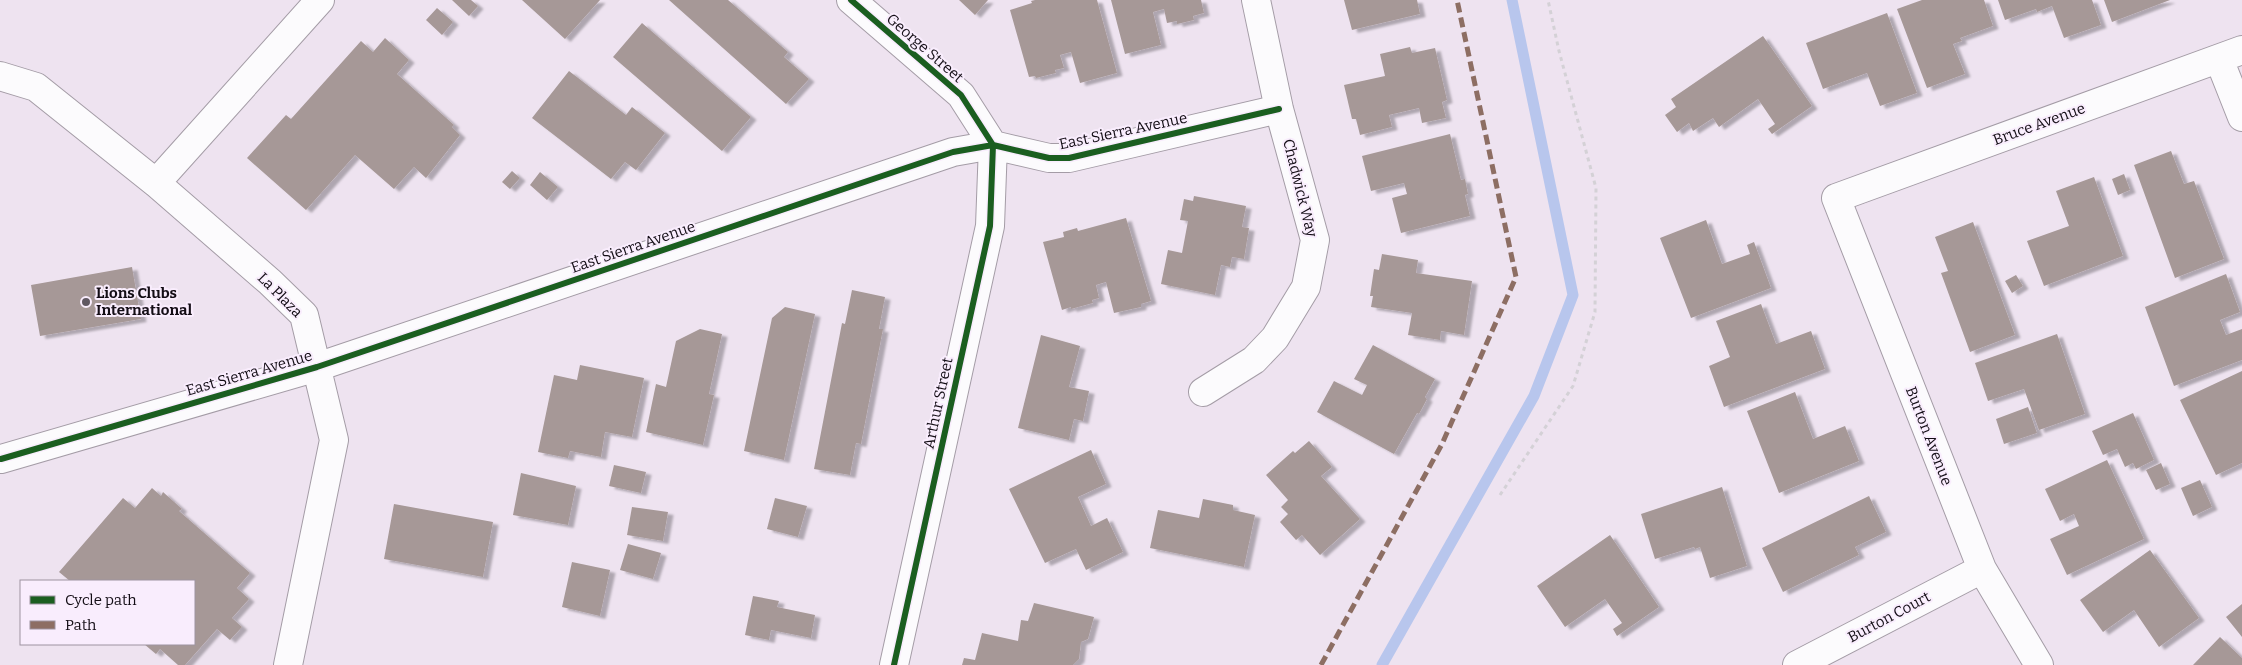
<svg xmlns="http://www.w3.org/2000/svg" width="2242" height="665" font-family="Bitter,serif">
	<defs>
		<filter id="shadow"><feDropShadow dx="5.5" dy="3" stdDeviation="1" flood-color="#0004"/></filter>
	</defs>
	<rect width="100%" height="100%" fill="#eee3f0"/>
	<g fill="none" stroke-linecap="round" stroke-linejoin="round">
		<path stroke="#b8c6ed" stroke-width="11" d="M1382,665L1534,396L1573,295L1512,0"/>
	</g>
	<path fill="#a69897" filter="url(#shadow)" d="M452,0H471L478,6L469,16Z
		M522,0H600L565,39Z
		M669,0H728L788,52L784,57L809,79L786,104Z
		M959,0H988L975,15Z
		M1035,0H1097L1117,73L1080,83L1071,52L1060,55L1064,68L1055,70L1056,73L1036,78L1035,76L1029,77L1010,10L1032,3L1031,1Z
		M1111,0H1201L1204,13L1193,16L1194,20L1177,24V21L1167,23L1164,9L1153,12L1161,45L1125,54Z
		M1344,0H1417L1420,14L1352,30Z
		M1922,0H1984L1993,26L1960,38L1962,41L1953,44L1965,74L1927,88L1897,9Z
		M1998,0H2092L2101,25L2064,38L2052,6L2037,12L2036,9L2005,20Z
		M2104,0H2170L2112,22Z
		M437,8L453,22L442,35L426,20Z
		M1887,13L1917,93L1880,106L1867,73L1823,89L1806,43Z
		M642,23L751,117L722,151L613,57Z
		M1763,36L1812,106L1772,134L1768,129L1775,124L1758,99L1719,127L1713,118L1693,131L1689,123L1677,132L1665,115L1676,107L1671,99Z
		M385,38L409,60L397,74L454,125L452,127L460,135L426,178L414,167L394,189L355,155L306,210L247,158L286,115L291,119L361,41L373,52Z
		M1410,47L1412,53L1435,48L1447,100L1442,102L1446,118L1422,123L1419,108L1389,115L1392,127L1360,135L1356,119H1352L1344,85L1385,76L1380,54Z
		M569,71L626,115L632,107L665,133L636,170L625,162L611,179L532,118Z
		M1450,134L1461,180L1465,179L1468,194L1465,195L1470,216L1401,233L1392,198L1407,194L1404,183L1371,191L1362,156Z
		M2171,151L2184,184L2194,181L2224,259L2175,278L2134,165Z
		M512,171L520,178L510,189L502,182Z
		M540,172L558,187L547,200L530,185Z
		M2124,174L2130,190L2118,195L2112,179Z
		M2094,177L2123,256L2044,286L2027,241L2069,226L2056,191Z
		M1194,196L1246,206L1242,227L1249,228L1244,259L1232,257L1230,267L1221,265L1215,295L1161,284L1168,250L1182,253L1188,221L1180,220L1184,199L1193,201Z
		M1126,218L1151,301L1141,304V307L1114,313L1106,282L1096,285L1099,298L1092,300L1093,303L1071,309V307L1062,310L1043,242L1064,237L1063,232L1077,228L1078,231Z
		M1706,220L1722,264L1750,254L1747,245L1754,242L1771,288L1691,318L1660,238Z
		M1973,222L2015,335L1970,352L1941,273L1948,271L1935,237Z
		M1382,254L1418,260L1416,273L1472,281L1464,335L1441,331L1440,340L1408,335L1412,313L1371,307L1373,296H1370L1374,269L1379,270Z
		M132,267L141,319L40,336L31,285Z
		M2226,274L2240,312L2220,320L2226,335L2242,329V360L2174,386L2145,307Z
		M2016,275L2023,286L2012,293L2005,281Z
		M852,290L885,297L879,329H883L861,444L856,443L850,475L814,469L842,323L845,324Z
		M1761,304L1776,344L1811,331L1825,369L1724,407L1709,366L1730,357L1716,321Z
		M785,307L815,314L784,460L744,451L772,318Z
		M700,329L722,334L709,394L714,395L703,445L646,432L656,384L666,387L676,341Z
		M2057,334L2085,414L2039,430L2024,389L1988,401L1975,363Z
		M1041,335L1080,346L1069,387L1089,391L1083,421L1074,419L1069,440L1018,428Z
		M1373,345L1435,379L1425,397L1427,399L1419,414L1417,413L1394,454L1317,412L1334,381L1362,395L1367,385L1354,379Z
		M580,365L644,378L632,437L605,432L601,457L570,451L568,458L538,452L554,375L577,380Z
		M2242,371V463L2216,475L2180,400Z
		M1795,392L1813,439L1845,426L1859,461L1779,493L1747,411Z
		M2028,407L2037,433L2004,444L1996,419Z
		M2133,413L2154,460L2136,469L2133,463L2125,467L2117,449L2103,455L2092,431Z
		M1309,441L1332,467L1321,476L1360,519L1320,555L1302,535L1296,540L1280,522L1288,514L1281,507L1288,500L1266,475L1293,451L1295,453Z
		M1091,450L1106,484L1078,497L1091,526L1107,518L1123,552L1086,570L1076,549L1045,563L1009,489Z
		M2107,460L2144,539L2067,575L2050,539L2079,526L2074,514L2060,521L2045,489Z
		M2161,463L2170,484L2156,490L2146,470Z
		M614,465L646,472L641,493L609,486Z
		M521,473L576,486L568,525L513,515Z
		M2200,480L2212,507L2193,516L2181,488Z
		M1722,487L1747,566L1710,578L1700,547L1695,549L1694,547L1655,559L1641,514Z
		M152,488L161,496L163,492L182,509L179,511L250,573L237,588L249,599L232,618L242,627L230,640L217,629L185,665H178L160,649L156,654L144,644H194V581H70L59,572L123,498L135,508Z
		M1869,496L1886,532L1855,547L1859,555L1783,592L1762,548Z
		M775,498L807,506L798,537L767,529Z
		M1203,499L1233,505V510L1255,515L1244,567L1150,548L1158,510L1199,518Z
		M394,504L493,522L483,577L384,559Z
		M632,507L668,512L663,541L627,535Z
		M1610,535L1659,607L1617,636L1613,629L1622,623L1605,599L1565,627L1537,586Z
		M628,544L661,553L653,579L620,570Z
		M2150,550L2199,618L2159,647L2134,610L2103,632L2080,600Z
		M572,562L610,570L600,616L562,607Z
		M753,596L779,601L777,607L815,615L811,638L771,630L769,640L745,635Z
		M1034,603L1094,617L1088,639L1081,642L1079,659L1073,665H962L964,658L975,660L982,633L1018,641L1021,620L1028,621Z
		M2242,604V637L2226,617Z
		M2220,637L2242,658V665H2193Z"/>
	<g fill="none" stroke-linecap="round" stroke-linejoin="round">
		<g stroke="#a49ca6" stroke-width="30">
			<path id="minor" d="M851,0L961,95L993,145L990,226L894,665
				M2219,59L2242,117
				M0,76L36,87L156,183L270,282L304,315L334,440L288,665
				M156,183L320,0
				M1203,392L1254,360L1275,338L1306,287L1315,240L1279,109L1256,0
				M1,459L317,367L953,152L993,145L1049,158H1069L1279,109
				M1797,665L1982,569
				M2039,665L1982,569L1836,198L2242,50"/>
		</g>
		<path stroke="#d4d1d6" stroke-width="3" stroke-dasharray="4 4" stroke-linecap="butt" d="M1500,495L1573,386L1595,312L1596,188L1559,51L1548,0"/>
		<use href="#minor" stroke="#fcfbfd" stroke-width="28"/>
		<path stroke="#8d6e63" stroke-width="5" stroke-dasharray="10 5" stroke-linecap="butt" d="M1321,665L1442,444L1516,277L1457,0"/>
		<g stroke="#f9edfd" stroke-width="9">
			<path id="cycleway" d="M851,0L961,95L993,145L990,226L894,665
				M1,459L317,367L953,152L993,145L1049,158H1069L1279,109"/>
		</g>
		<use href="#cycleway" stroke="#1b5e20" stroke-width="6"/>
	</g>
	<circle fill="#605862" stroke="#f9edfd" stroke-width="2" cx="86" cy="302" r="5"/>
	<g text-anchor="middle" stroke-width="4" stroke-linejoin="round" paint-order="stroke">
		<g font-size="15" fill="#130d15" stroke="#f9edfd">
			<text transform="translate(925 48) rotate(41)" y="5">George Street</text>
			<text transform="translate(2039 124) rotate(-20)" y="5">Bruce Avenue</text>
			<text transform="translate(1123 131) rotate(-12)" y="5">East Sierra Avenue</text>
			<text transform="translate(1300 188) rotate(76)" y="5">Chadwick Way</text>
			<text transform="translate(633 247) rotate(-19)" y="5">East Sierra Avenue</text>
			<text transform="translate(280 295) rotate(45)" y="5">La Plaza</text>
			<text transform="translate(249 373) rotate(-16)" y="5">East Sierra Avenue</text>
			<text transform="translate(938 403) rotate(-78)" y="5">Arthur Street</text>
			<text transform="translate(1929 436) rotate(69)" y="5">Burton Avenue</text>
			<text transform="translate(1889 617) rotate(-28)" y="5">Burton Court</text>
		</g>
		<g font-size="15" font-weight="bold" fill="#130d15" stroke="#f9edfd" text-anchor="start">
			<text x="96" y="298">Lions Clubs<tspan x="96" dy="17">International</tspan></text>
		</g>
	</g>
	<rect x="20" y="580" width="175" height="65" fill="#f9edfd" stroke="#9d93a0"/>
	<rect x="30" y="596" width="25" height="8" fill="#1b5e20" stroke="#9d93a0"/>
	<text x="65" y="605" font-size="15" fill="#130d15">Cycle path</text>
	<rect x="30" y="621" width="25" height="8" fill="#8d6e63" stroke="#9d93a0"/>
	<text x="65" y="630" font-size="15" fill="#130d15">Path</text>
</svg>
